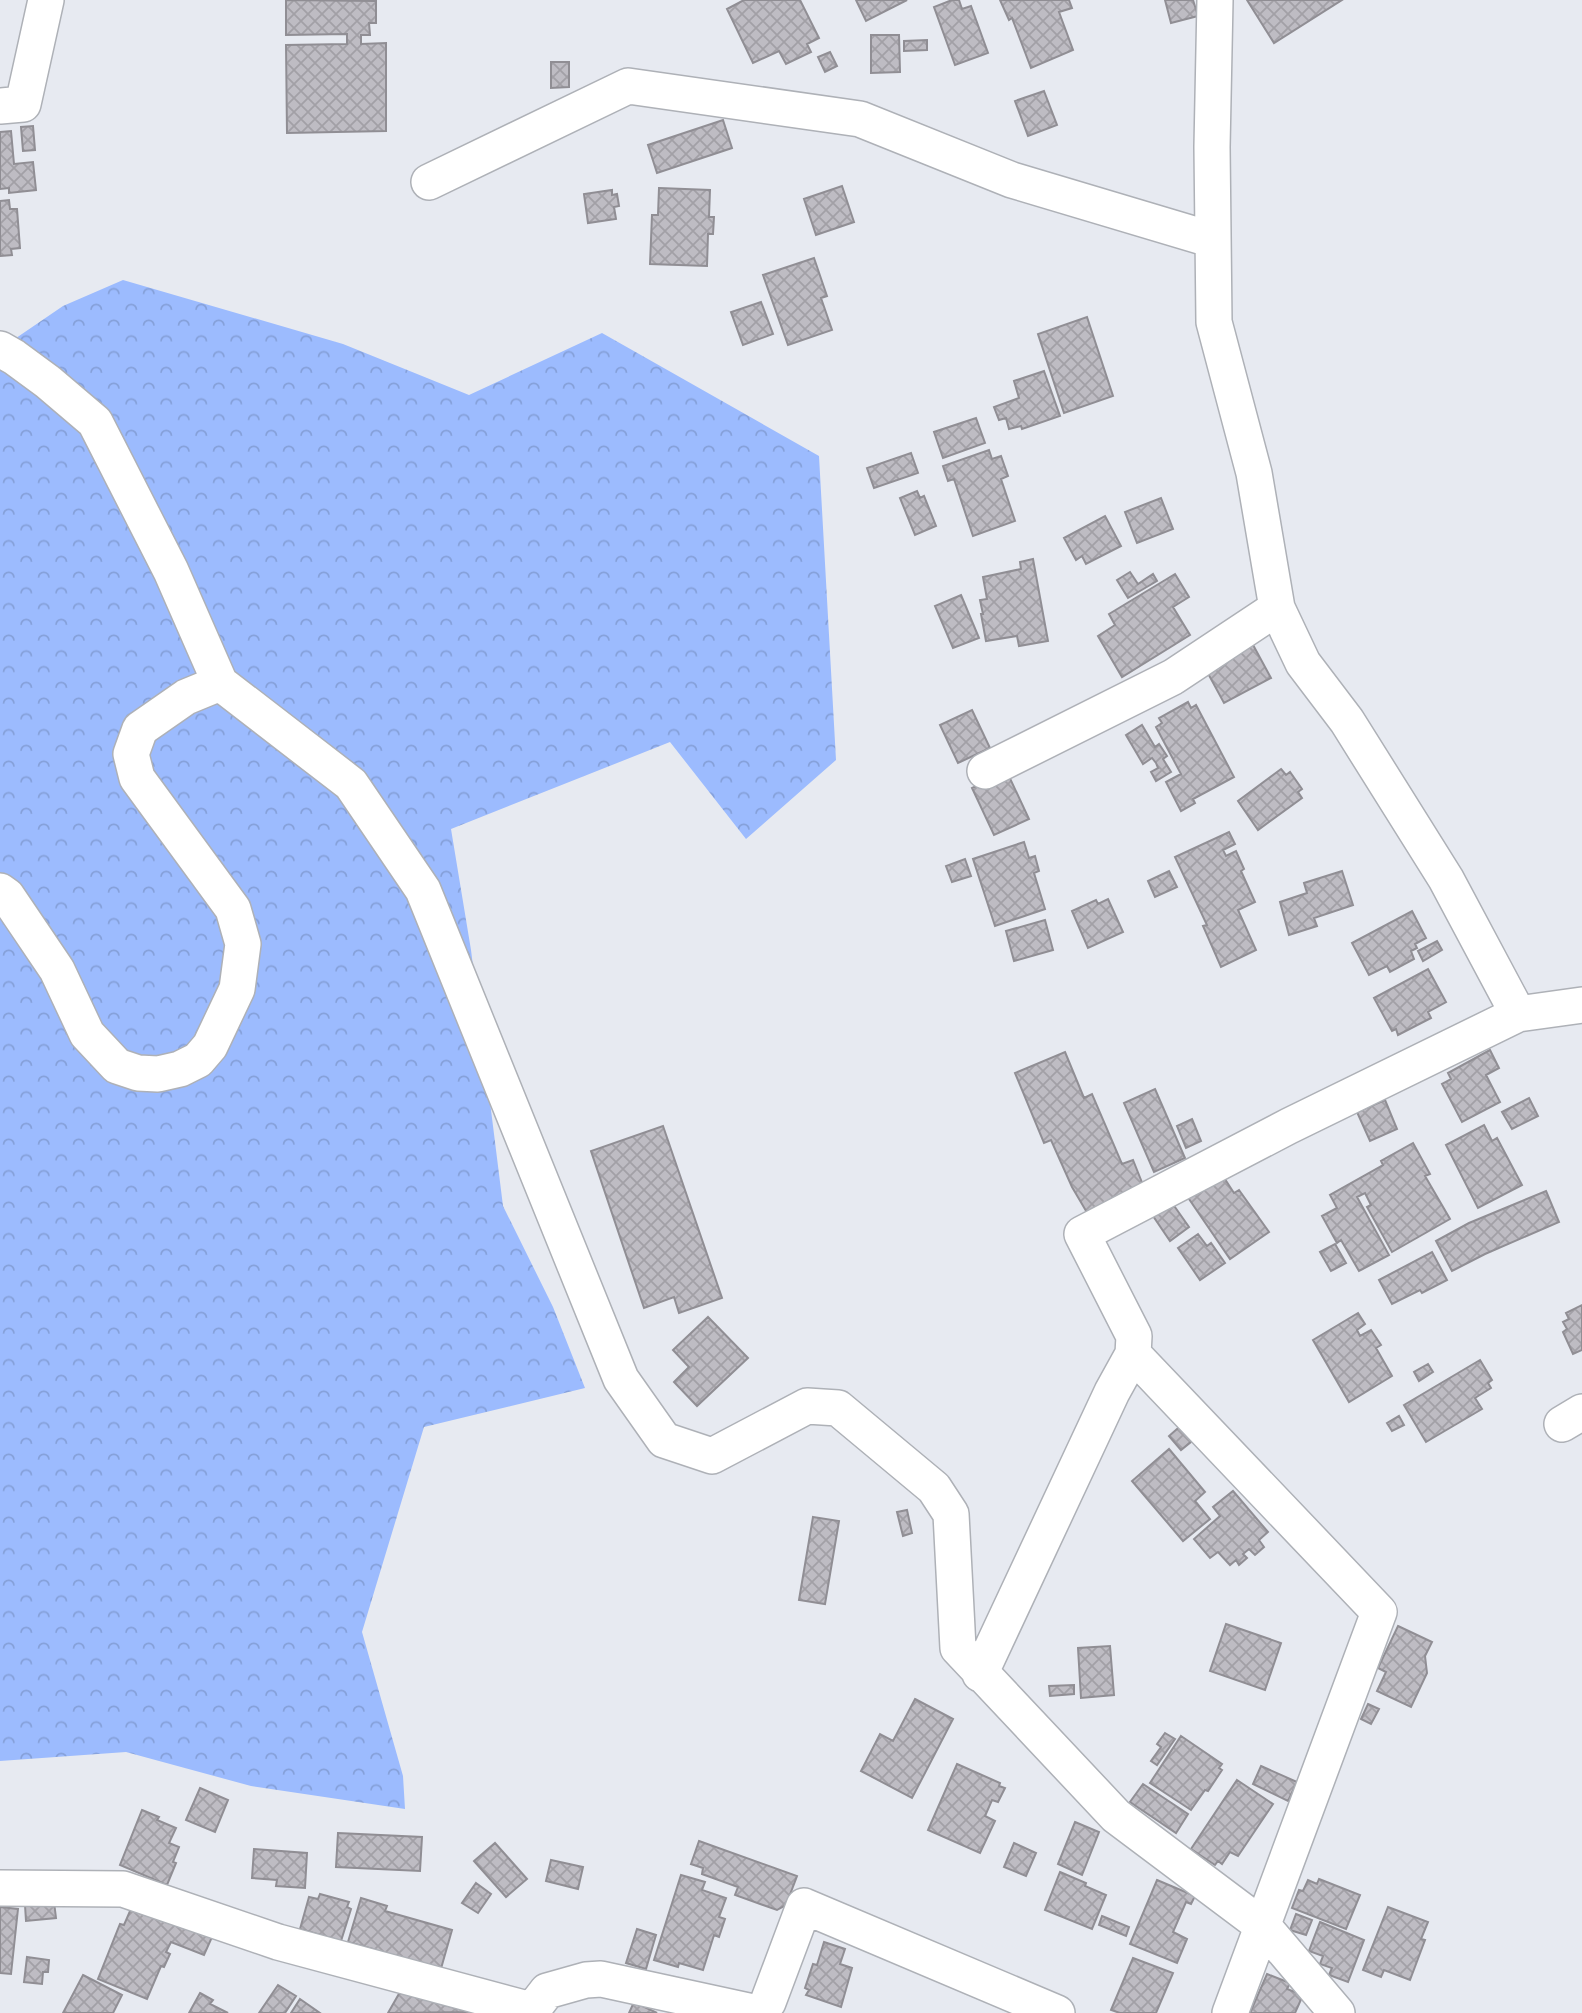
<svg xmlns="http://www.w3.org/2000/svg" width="1582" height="2013" font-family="'DM Sans',sans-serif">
	<defs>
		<pattern id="forest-crowns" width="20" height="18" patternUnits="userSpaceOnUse" patternTransform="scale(1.75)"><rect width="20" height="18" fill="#9cbbfe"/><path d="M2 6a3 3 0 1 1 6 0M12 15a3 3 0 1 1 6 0" fill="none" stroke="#85a0d9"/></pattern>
		<pattern id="building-cross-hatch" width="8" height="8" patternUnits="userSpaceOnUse" patternTransform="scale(1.75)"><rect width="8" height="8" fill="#bebcc3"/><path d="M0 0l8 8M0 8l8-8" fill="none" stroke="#a2a0a6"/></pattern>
	</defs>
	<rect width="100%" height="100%" fill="#e7eaf1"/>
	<path fill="url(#forest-crowns)" d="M123,280L343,344L469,395L602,333L819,456L836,760L746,839L670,742L451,829L471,950L503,1206L553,1307L585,1388L424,1427L362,1632L403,1776L405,1809L251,1786L126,1752L0,1761V349L63,306Z"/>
	<path fill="url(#building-cross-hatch)" stroke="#908e94" stroke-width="2" d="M286,0L376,1V23H369L370,35H361V44L386,43V131L287,133L286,45L347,44V34L286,35Z
		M744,0H800L819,38L807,44L811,52L786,64L779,51L753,63L727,9Z
		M856,0H907L866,21Z
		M952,0H959L962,9L971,6L988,53L955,65L934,7Z
		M1000,0H1069L1072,8L1059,12L1073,50L1031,68L1012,18L1009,20Z
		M1165,0H1193L1198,16L1171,23Z
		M1247,0H1342L1274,43Z
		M871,35H899L900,72L871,73Z
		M927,40V50L904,51V41Z
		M830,52L837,66L825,72L818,57Z
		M551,62H569V87L551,88Z
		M1044,91L1057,125L1028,136L1015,101Z
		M723,120L732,148L657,173L648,145Z
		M33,126L35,150L23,151L21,127Z
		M11,131L14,164L33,162L36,190L9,193V188L0,189V132Z
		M842,186L854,222L816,235L804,199Z
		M659,188L710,190L709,217H714L713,234H708L707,266L650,264L652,215H658Z
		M612,190V195L617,194L619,206L614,207L616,219L588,223L584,194Z
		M9,200L10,209H17L20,248L11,249L12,255L0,256V201Z
		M814,258L827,296L821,298L832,330L788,345L763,275Z
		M761,302L773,334L743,345L731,312Z
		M1087,317L1113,396L1064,413L1038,334Z
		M1044,371L1060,416L1022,429L1021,426L1009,429L1006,418L999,420L994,407L1019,398L1014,381Z
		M976,418L985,443L943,458L934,432Z
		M989,450L992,459L1001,456L1008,476L1001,479L1015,521L973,536L954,479L948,481L943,466Z
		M911,453L918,473L874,488L867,468Z
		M917,491L920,498L924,496L936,526L915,535L900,498Z
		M1161,498L1173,529L1137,543L1125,512Z
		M1105,516L1121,546L1086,564L1082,556L1076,560L1064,538Z
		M1033,559L1048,641L1019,646L1017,636L986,641L981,614H983L980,600L987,599L983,577L1021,569L1020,562Z
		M1130,572L1138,584L1153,574L1157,581L1128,598L1117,580Z
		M1175,574L1189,597L1173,607L1190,635L1122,677L1098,636L1115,625L1109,614Z
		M961,595L979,638L953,648L935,606Z
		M1252,643L1271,678L1224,703L1205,668Z
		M1188,702L1191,708L1196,705L1234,777L1193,799L1195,803L1181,811L1166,782L1181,774L1156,727L1162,723L1159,718Z
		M972,710L990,748L958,763L940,725Z
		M1142,725L1155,747L1159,744L1167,756L1163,759L1171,772L1156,781L1151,772L1158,768L1156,763L1152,758L1143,764L1126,735Z
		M1281,769L1286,775L1290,772L1302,789L1298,792L1302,798L1258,830L1238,801Z
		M1007,772L1029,819L994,835L972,788Z
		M1229,832L1235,844L1223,850L1226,856L1236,851L1244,869L1241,871L1255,902L1238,910L1256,950L1221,967L1203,926L1207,925L1175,857Z
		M1024,842L1029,858L1035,856L1039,871L1034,873L1045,909L995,926L973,859Z
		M965,859L971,876L952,882L946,866Z
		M1169,871L1177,887L1155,897L1148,881Z
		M1342,871L1353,905L1314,918L1317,926L1289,935L1280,902L1307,893L1304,883Z
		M1108,899L1123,932L1088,948L1072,911L1096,900L1098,904Z
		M1412,911L1426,938L1415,944L1417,948L1411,951L1414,959L1390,972L1387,966L1369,975L1352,943Z
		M1045,920L1053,950L1014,961L1006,931Z
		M1437,941L1442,950L1423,961L1418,951Z
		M1428,969L1446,1002L1428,1012L1431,1018L1398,1035L1396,1029L1392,1031L1374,998Z
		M1490,1050L1499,1068L1486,1075L1500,1102L1462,1122L1442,1084L1451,1079L1448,1073Z
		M1065,1052L1084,1098L1092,1094L1122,1164L1133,1160L1143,1185L1089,1216L1072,1187L1051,1140L1044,1143L1015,1073Z
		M1155,1089L1185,1158L1154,1172L1124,1103Z
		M1529,1098L1538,1116L1512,1129L1502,1112Z
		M1385,1100L1397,1129L1370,1141L1357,1112Z
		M1192,1119L1201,1141L1186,1148L1177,1126Z
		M1484,1125L1492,1141L1497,1138L1522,1185L1478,1208L1446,1145Z
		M663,1126L722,1298L679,1313L674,1297L644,1308L591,1151Z
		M1413,1143L1430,1174L1425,1176L1450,1219L1392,1252L1367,1207L1371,1205L1365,1193L1357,1197L1389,1255L1359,1271L1341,1240L1337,1243L1322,1216L1337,1208L1330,1195L1383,1165L1381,1161Z
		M1221,1173L1234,1193L1239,1190L1269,1232L1230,1259L1187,1196Z
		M1546,1191L1559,1222L1485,1254L1452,1271L1436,1241L1469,1223Z
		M1170,1200L1189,1227L1170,1241L1151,1213Z
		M1198,1234L1207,1246L1211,1243L1225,1263L1200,1280L1178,1248Z
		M1335,1244L1346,1263L1331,1271L1320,1252Z
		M1432,1252L1447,1280L1422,1293L1420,1290L1392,1304L1379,1280Z
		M1582,1305V1350L1573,1354L1563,1332L1567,1329L1563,1322L1569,1319L1566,1313Z
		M1358,1313L1365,1324L1357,1330L1360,1336L1371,1330L1381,1345L1376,1348L1392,1376L1349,1402L1313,1340Z
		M708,1317L748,1358L697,1406L674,1382L689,1367L673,1350Z
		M1480,1360L1492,1380L1488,1383L1491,1388L1475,1398L1482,1409L1426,1442L1404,1405Z
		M1428,1364L1433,1372L1419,1381L1414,1372Z
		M1399,1416L1404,1425L1392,1431L1387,1423Z
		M1185,1422L1197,1437L1181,1450L1169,1436Z
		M1169,1449L1205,1492L1195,1501L1210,1519L1183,1541L1132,1481Z
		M1233,1491L1268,1532L1259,1540L1264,1547L1255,1555L1249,1549L1243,1554L1247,1558L1239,1565L1236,1560L1230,1565L1218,1552L1210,1558L1194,1539L1220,1516L1213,1507Z
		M907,1510L912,1533L903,1536L897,1512Z
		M813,1517L839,1521L825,1604L799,1600Z
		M1226,1624L1281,1643L1265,1690L1210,1671Z
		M1398,1626L1432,1642L1425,1656L1427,1673L1411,1707L1377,1691L1386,1672L1378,1668Z
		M1110,1646L1114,1695L1081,1698L1078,1648Z
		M1074,1685V1694L1050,1696L1049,1686Z
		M915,1699L953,1719L912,1798L861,1771L880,1734L893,1741Z
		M1368,1704L1379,1709L1371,1724L1361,1719Z
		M1165,1733L1175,1739L1157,1765L1151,1761L1161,1747L1157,1744Z
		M1181,1736L1222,1764L1219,1768L1222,1770L1208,1791L1205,1790L1191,1810L1150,1783Z
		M957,1764L1000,1783L999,1786L1005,1788L998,1802L992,1800L985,1816L995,1821L980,1853L928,1830Z
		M1261,1766L1297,1782L1288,1801L1253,1784Z
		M1237,1780L1273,1804L1238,1856L1230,1852L1222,1864L1218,1861L1215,1865L1191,1849Z
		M1143,1784L1188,1814L1176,1833L1130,1802Z
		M200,1788L228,1800L215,1832L186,1820Z
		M142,1810L159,1817L157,1820L176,1828L169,1843L179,1847L173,1862L176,1863L167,1885L120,1865Z
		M1075,1822L1099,1832L1082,1875L1058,1864Z
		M338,1833L422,1837L420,1871L336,1867Z
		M699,1841L797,1876L786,1905L777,1910L735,1895L738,1887L702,1874L703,1868L691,1864Z
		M495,1843L527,1879L506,1897L474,1861Z
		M1014,1843L1036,1853L1026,1876L1004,1867Z
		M254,1849L307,1853L305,1888L276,1886L277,1880L252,1878Z
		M551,1860L583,1867L578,1889L546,1881Z
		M1060,1872L1086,1883L1085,1886L1106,1895L1092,1929L1045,1910Z
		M681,1875L705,1882L702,1890L726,1898L719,1917L725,1919L719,1937L714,1935L703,1970L679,1963L678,1967L654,1960Z
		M1319,1879L1360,1895L1346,1929L1292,1908L1299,1890L1303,1891L1308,1880L1317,1884Z
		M1157,1880L1195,1896L1191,1904L1186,1902L1173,1932L1187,1939L1177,1963L1130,1944Z
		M476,1883L491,1894L478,1913L462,1903Z
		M320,1894L349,1902L347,1907L351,1909L341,1941L300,1929L309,1897L318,1899Z
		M361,1898L387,1906L385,1911L452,1930L440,1972L372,1953L373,1949L348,1942Z
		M54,1902L56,1918L26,1921L25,1905Z
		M133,1904L212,1937L204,1955L171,1942L166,1952L170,1954L164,1967L161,1966L147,1999L98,1979L120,1924L124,1925Z
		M0,1907L18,1909L11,1974L0,1973Z
		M1388,1907L1428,1922L1421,1939L1425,1940L1410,1980L1384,1970L1381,1977L1363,1970Z
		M1296,1914L1312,1920L1306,1935L1290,1930Z
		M1102,1916L1129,1927L1126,1936L1099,1925Z
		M1320,1922L1364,1940L1348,1982L1329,1975L1332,1968L1320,1964L1323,1956L1309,1951Z
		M637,1929L656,1935L646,1969L626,1963Z
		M824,1942L845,1949L840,1964L852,1968L841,2007L806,1995L809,1990L805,1988L813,1964L817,1965Z
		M27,1957L49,1960L48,1972H43L42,1984L24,1982Z
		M1133,1958L1173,1973L1156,2013H1120L1111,2010Z
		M1267,1974L1290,1983L1287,1989L1303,1995L1295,2013H1250Z
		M83,1975L122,1995L113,2013H63Z
		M278,1985L296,1996L285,2013H259Z
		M400,1992L469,2012L388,2013Z
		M200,1993L213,2000L210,2004L228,2013H189Z
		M300,1999L320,2013H291Z
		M634,2002L657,2013H629Z"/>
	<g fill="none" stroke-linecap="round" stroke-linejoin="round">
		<g stroke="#aeb1b7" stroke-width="38">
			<path id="minor" d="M1215,0L1212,147L1214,322L1254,473L1277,608L1303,663L1347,721L1446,879L1518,1014L1582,1005
				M0,106L23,104L46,0
				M429,182L628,86L860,119L1012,180L1213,240
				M0,349L14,357L48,382L95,422L171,571L220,683L351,784L423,890L621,1379L664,1440L712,1456L807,1406L838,1408L934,1488L951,1514L958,1648L1116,1816L1264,1927L1337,2013
				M985,771L1173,677L1277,608
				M0,891L7,896L57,970L87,1034L117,1066L138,1073L158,1074L180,1069L198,1060L210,1046L237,989L243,944L233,909L137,778L131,754L140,729L186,697L220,683
				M1133,1354L1379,1612L1230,2013
				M1562,1424L1582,1412
				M980,1674L1112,1392L1133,1354L1134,1336L1082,1234L1289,1126L1518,1014
				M0,1888L123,1889L278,1942L531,2010
				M530,2013L547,1991L586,1980L601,1979L758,2013
				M759,2013L768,2002L804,1906L1057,2013"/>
		</g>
		<use href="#minor" stroke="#fff" stroke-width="35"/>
	</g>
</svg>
